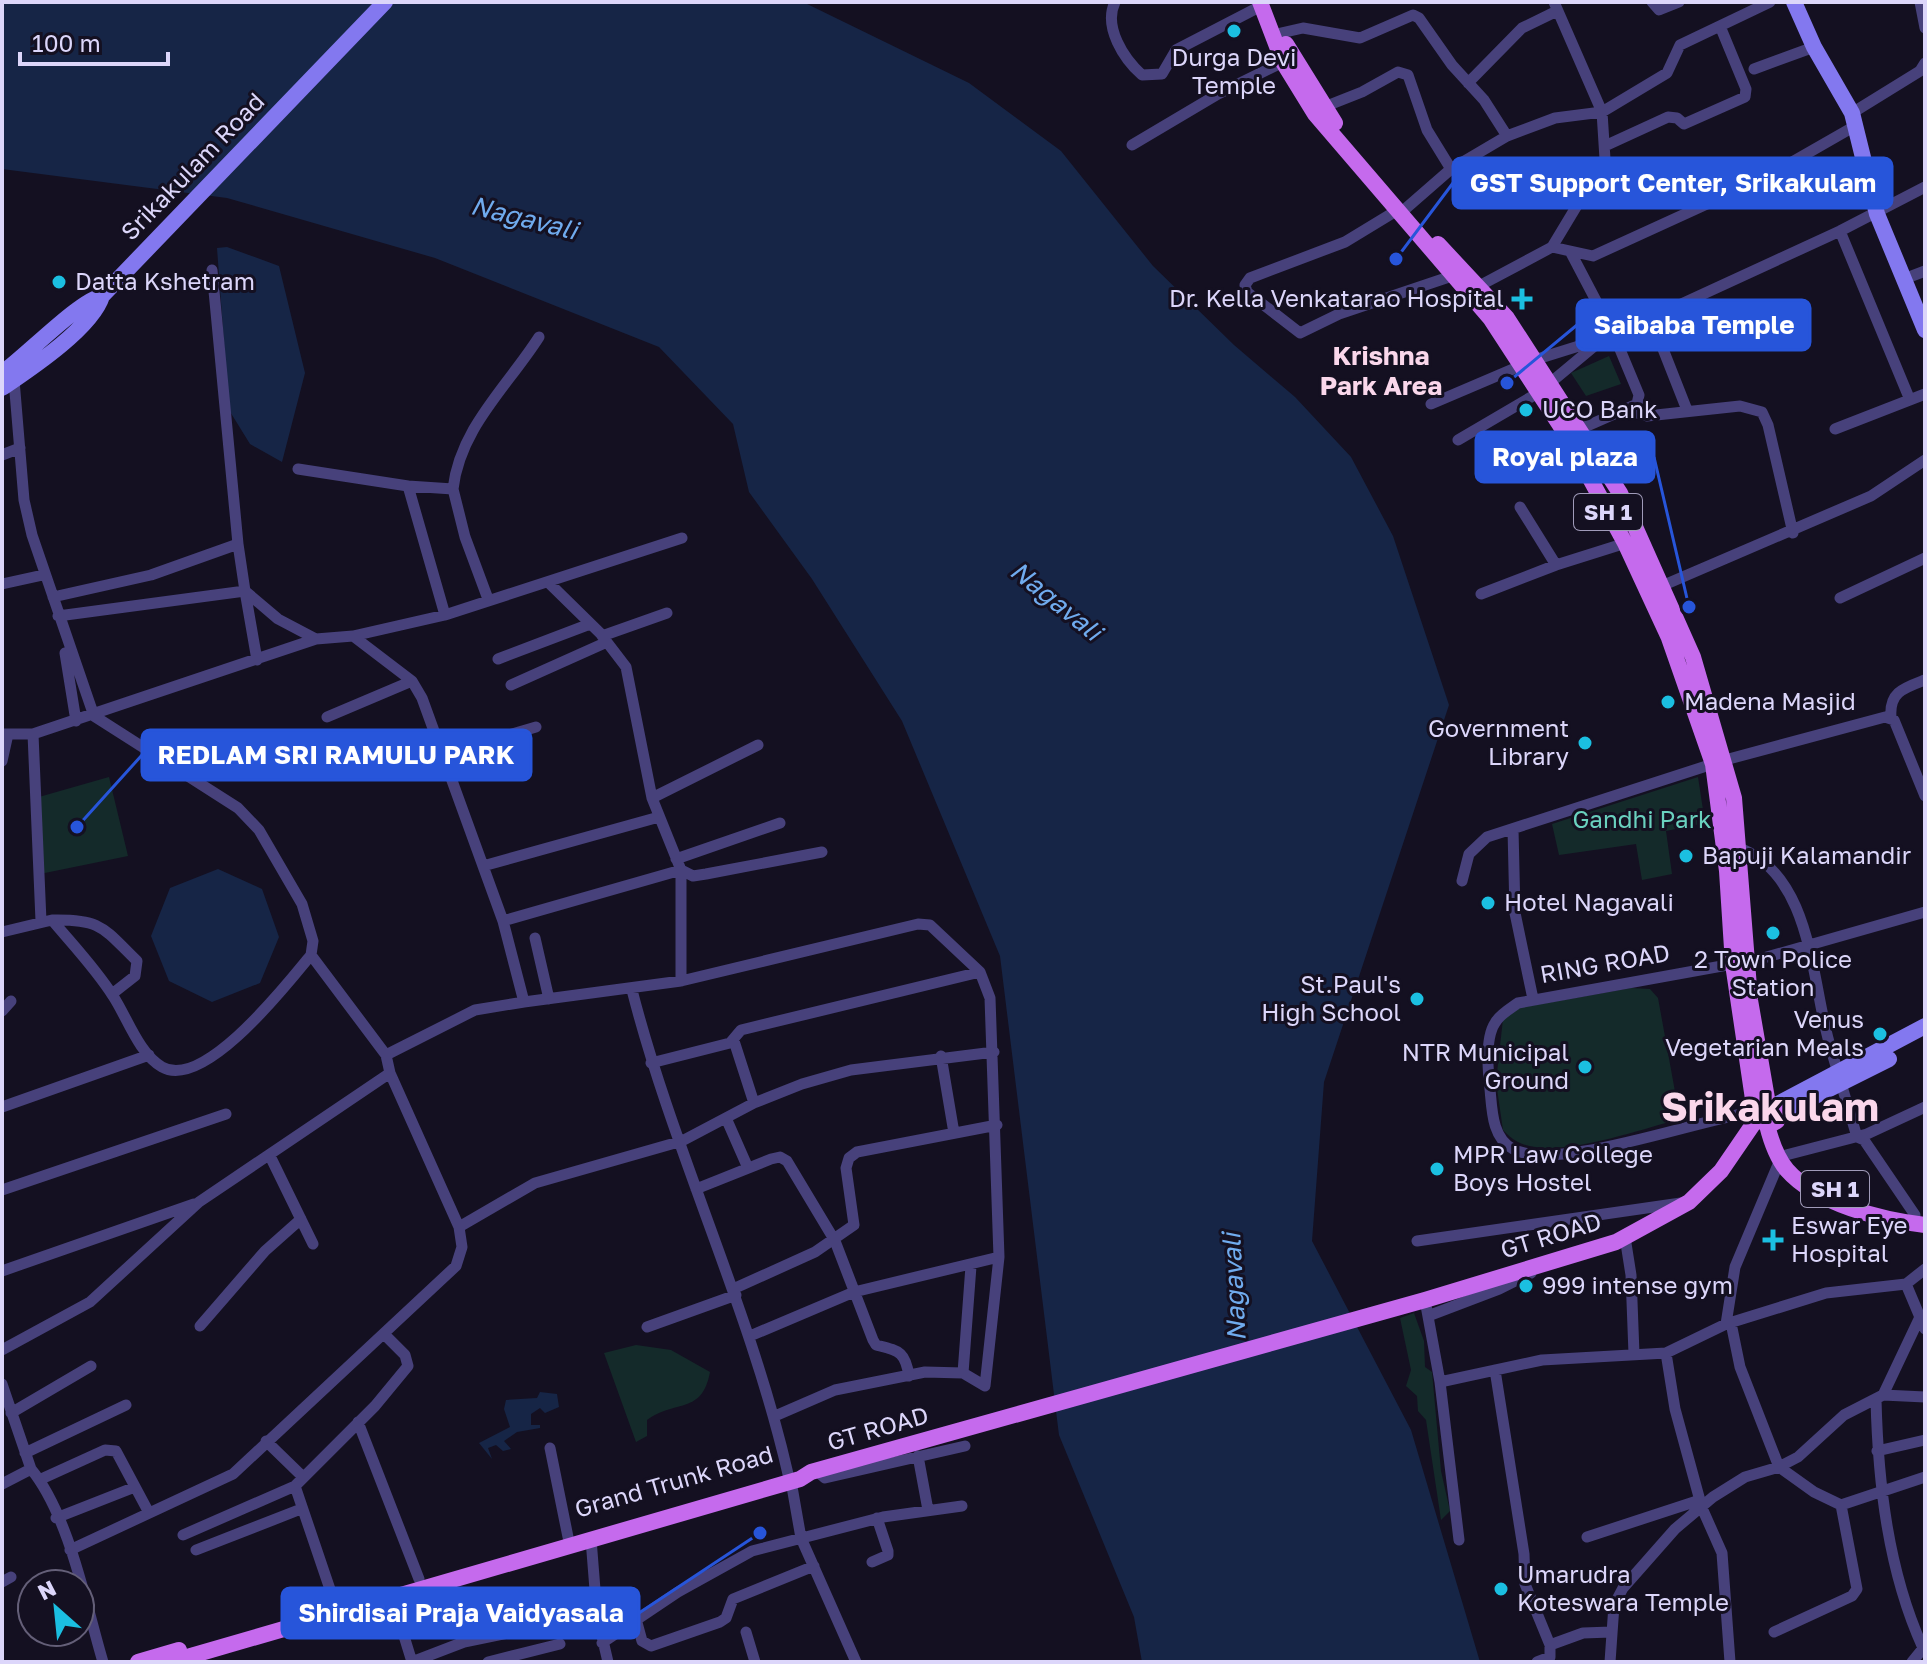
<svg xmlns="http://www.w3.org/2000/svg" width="1927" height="1664" font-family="'Golos Text',sans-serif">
	<rect width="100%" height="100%" fill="#141021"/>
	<path fill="#142a2a" d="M1609,356L1621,384L1586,396L1571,373Z
		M109,777L128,856L35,875L32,799Z
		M1698,777L1705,823L1666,831L1672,874L1642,880L1636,844L1559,855L1552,824Z
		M1631,988L1650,989L1658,998L1680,1119C1641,1129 1554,1161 1518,1142C1512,1139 1507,1134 1503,1130L1496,1082L1503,1019L1518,1008Z
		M1414,1313L1424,1341L1425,1367L1432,1372L1441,1471L1450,1511L1441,1520L1426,1420L1418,1411L1417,1396L1406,1386L1411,1370L1400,1318Z
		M636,1345L671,1350L710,1372C702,1415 676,1399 647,1420V1436L636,1442L604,1353Z"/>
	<path fill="#162546" d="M2,2H803L969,83L1061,151L1153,266L1234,345L1295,397L1351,457L1393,536L1449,705L1324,1082L1312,1241L1411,1430L1480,1662H1142L1134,1617L1059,1435L1000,956L902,721L812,579L749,492L733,424L659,347L435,258L227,198L2,169Z
		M227,247L279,266L305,373L282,462L250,444L229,410L217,248Z
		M218,869L262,889L279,937L260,983L212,1002L169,981L151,936L170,888Z
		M540,1392L557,1394L559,1407L545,1413L540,1408L531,1414V1425H540V1428L517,1432L504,1441L511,1449L503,1451L496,1445L488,1448L492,1459L479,1443L510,1427L504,1409L506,1400L537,1398Z"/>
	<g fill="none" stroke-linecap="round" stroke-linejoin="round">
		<path stroke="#47417b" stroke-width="11" d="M1115,2C1103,27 1124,59 1142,75L1162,74L1176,50L1261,6
			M1652,2L1659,10L1679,2
			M1920,2L1925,28
			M1281,33L1303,28L1360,38L1413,15L1419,18L1452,65L1484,100L1507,136L1451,169L1404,210
			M1754,69L1814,47
			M1468,83L1522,28L1557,11
			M1324,107L1362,92L1398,72L1408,75L1427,130L1451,169
			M1852,113L1920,71L1925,63
			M1507,136L1555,118L1602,112L1667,73L1680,45L1770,2
			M1132,145L1218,94L1283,62
			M1607,145L1668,117L1677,118L1684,124L1745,97L1746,89L1720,26
			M1396,211L1345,242L1250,278L1245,285L1247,292L1300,333L1339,314L1452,276
			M1840,231L1910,400
			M1552,247L1593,256L1766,177L1855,126
			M1571,253L1614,335L1639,395L1637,404L1578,430
			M212,270L238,544L245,591L278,619L316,639
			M1904,279L1925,271
			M1479,286L1552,247L1605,159L1602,112L1554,2
			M1650,316L1687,410
			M1431,404L1534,360L1614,335L1840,231L1925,187
			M1624,409L1647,416L1740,406L1762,412L1768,425L1793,533
			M1835,429L1925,394
			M1458,440L1538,393L1598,343
			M2,455L20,448
			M298,469L408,486L445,615
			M1511,469L1567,436
			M408,486L453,489C460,428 507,387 539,337
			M453,489L465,537L488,599
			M1520,507L1556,565
			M548,582L600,633L626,667L652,798L681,870V981
			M2,584L43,575
			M1664,585L1871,496L1925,460
			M1481,594L1556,565L1629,542
			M53,597L151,575L238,544
			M1840,598L1925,558
			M58,616L245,591L257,660
			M353,636L445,615L682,538
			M602,636L667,613
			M65,653L76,721
			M498,659L590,624
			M511,685L607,642
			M327,717L412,681
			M1891,717C1889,692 1904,688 1925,680
			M2,734H33L316,639L353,636L412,681L422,698L503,921L524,1002L475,1010L386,1055L390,1073L199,1202L90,1302L2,1350
			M33,734L41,921
			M445,754L536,727
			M2,761L8,734
			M652,798L758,745
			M1513,829L1515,913L1533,999
			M1740,848C1812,877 1811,978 1829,1042C1838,1074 1848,1106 1857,1137L1864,1140L1915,1215
			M676,859L780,823
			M483,866L659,817
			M1462,881L1469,854L1487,837L1725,760L1885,717L1894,720L1925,796
			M52,920C102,919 103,928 137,961L135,976L112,994
			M503,921L681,870L693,876L706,874L822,852
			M2,932L52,920C73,945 96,969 113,996C127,1017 139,1054 162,1067C204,1091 287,984 311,955L313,941L302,904L259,830L238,808L94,716L32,535L24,500L14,380
			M535,938L549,999
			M311,955L386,1055
			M1746,963L1925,912
			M1733,964L1518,1003C1511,1008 1499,1015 1495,1023C1485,1038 1488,1072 1490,1089C1492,1110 1492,1138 1513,1149C1556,1173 1705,1117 1759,1111
			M632,990C674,1154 750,1308 788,1474
			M524,1002L681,981L918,924L930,925L980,972L990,998L999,1257
			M2,1011L11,1001
			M734,1041L754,1103
			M941,1056L954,1133
			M651,1063L730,1043L741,1030L980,972
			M2,1107L149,1055
			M726,1118L748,1168
			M1786,1155L1867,1134L1925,1107
			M270,1156L313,1244
			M696,1189L771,1159L780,1157L787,1161L835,1241L873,1340L876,1345C899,1351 905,1351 909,1376
			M2,1190L226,1114
			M459,1227L535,1183L682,1141L754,1103L802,1084L851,1070L994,1052
			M1625,1237L1631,1275L1634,1354
			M1417,1241L1681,1203
			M2,1271L194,1204
			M1906,1284L1925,1329
			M733,1289L815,1252L854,1225L846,1168L849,1158L857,1152L997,1125
			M1425,1300L1440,1382L1459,1540
			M1428,1316L1499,1289L1531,1273
			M1731,1323L1740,1367L1779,1467L1798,1457L1844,1415L1883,1395L1919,1319
			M1726,1324L1735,1267L1780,1160
			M200,1326L265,1251L301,1219
			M647,1327L736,1295
			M750,1336L854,1292L999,1257L985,1386L963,1373L925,1372L835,1390L775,1416
			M1666,1353L1675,1409L1702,1508L1722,1553L1730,1662
			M1495,1370L1524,1554L1525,1584L1550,1645
			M963,1373L971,1266
			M1440,1382L1542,1360L1666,1353L1726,1324L1826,1293L1906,1284L1925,1269
			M2,1384L31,1469C69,1515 86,1605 103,1662
			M1883,1395L1925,1397
			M1876,1399C1878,1483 1888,1571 1923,1648
			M11,1413L91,1366
			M358,1422L419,1579
			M266,1441L302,1476
			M550,1448L568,1537
			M1877,1451L1925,1440
			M25,1453L126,1405
			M918,1456L928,1510
			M817,1471L825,1478L965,1446
			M39,1480L105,1450L116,1451L148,1511
			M791,1481L801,1538L856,1662
			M2,1484L31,1469
			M56,1518L135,1487
			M183,1535L295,1486
			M1587,1537L1700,1500
			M591,1539L597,1615L608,1662
			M70,1550L233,1474L456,1266L462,1247L459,1227L390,1073
			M196,1550L301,1509
			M872,1562L888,1555V1551L877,1518
			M2,1582L11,1577
			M392,1597L412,1662
			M335,1604L295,1486L375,1406L408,1366L405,1355L384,1334
			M636,1619L642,1641L651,1646L720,1622L726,1618L733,1599L814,1566
			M746,1632L755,1662
			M1774,1632L1852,1596L1857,1589L1841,1505
			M602,1643L678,1592L752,1551L883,1517L962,1506
			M412,1662L464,1642L597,1615
			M488,1662L560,1644
			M1537,1662L1550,1657V1645L1583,1633L1611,1632
			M1610,1662L1614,1605L1623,1588L1675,1529L1713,1497L1745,1477L1779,1467L1814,1492L1841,1505L1925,1477
			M1912,1662L1925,1646"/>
		<path stroke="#8378ef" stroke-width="16" d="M1794,2L1814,47L1852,113L1877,214L1925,330
			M2,373C26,356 80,300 102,296
			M2,388C30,369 92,328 102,296L385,2
			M1774,1106L1925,1026
			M1779,1114L1889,1059"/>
		<path stroke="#c56aed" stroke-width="16" d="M1260,2L1283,62L1315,114L1490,318L1567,436L1625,543L1669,638L1713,764L1727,871L1733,964L1753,1099L1760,1108V1121L1770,1125L1777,1121L1779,1114L1774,1106L1760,1108
			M1286,44L1335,123
			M1438,244L1507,318L1620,493L1693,657L1734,798L1750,1000L1768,1104
			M1767,1125C1771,1141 1776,1157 1787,1170C1817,1204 1882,1220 1925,1225
			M138,1662L179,1650
			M170,1662L800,1479L811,1472L1425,1300L1616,1242L1689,1202L1721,1171L1758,1117"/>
	</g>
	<g fill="#1bbfe1" stroke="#141021" stroke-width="3">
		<circle cx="1234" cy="31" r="8"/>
		<circle cx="59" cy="282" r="8"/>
		<path d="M1518 287h8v8h8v8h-8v8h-8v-8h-8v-8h8z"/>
		<circle cx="1526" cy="410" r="8"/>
		<circle cx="1668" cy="702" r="8"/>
		<circle cx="1585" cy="743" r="8"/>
		<circle cx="1686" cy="856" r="8"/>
		<circle cx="1488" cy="903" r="8"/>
		<circle cx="1773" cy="933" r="8"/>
		<circle cx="1417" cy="999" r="8"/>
		<circle cx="1880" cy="1034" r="8"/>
		<circle cx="1585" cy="1067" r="8"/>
		<circle cx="1437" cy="1169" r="8"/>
		<path d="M1769 1228h8v8h8v8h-8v8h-8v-8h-8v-8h8z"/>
		<circle cx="1526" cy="1286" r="8"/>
		<circle cx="1501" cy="1589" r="8"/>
	</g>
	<g text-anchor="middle" stroke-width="6" stroke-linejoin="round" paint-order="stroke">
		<g fill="#141021" stroke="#a09bb9" stroke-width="2">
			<rect x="1574" y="494" width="68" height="36" rx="6"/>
			<rect x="1801" y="1171" width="68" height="36" rx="6"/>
		</g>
		<g font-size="22" font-weight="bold" fill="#dcd6fa">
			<text x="1608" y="520">SH 1</text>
			<text x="1835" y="1197">SH 1</text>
		</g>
		<g font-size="24" fill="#dcd6fa" stroke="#141021" text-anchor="start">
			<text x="1234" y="66" text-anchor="middle">Durga Devi<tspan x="1234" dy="28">Temple</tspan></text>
			<text x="75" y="290">Datta Kshetram</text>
			<text x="1504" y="307" text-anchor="end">Dr. Kella Venkatarao Hospital</text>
			<text x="1542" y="418">UCO Bank</text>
			<text x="1684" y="710">Madena Masjid</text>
			<text x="1569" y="737" text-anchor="end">Government<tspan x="1569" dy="28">Library</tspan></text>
			<text x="1702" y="864">Bapuji Kalamandir</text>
			<text x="1504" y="911">Hotel Nagavali</text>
			<text x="1773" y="968" text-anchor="middle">2 Town Police<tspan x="1773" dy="28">Station</tspan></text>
			<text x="1401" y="993" text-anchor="end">St.Paul's<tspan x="1401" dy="28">High School</tspan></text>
			<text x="1864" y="1028" text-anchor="end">Venus<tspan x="1864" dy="28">Vegetarian Meals</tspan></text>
			<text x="1569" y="1061" text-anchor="end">NTR Municipal<tspan x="1569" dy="28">Ground</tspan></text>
			<text x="1453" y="1163">MPR Law College<tspan x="1453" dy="28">Boys Hostel</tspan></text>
			<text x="1791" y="1234">Eswar Eye<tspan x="1791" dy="28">Hospital</tspan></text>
			<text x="1542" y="1294">999 intense gym</text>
			<text x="1517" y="1583">Umarudra<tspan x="1517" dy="28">Koteswara Temple</tspan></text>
		</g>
		<g font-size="24" fill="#dcd6fa" stroke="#141021">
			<text transform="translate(193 167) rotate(-46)" y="8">Srikakulam Road</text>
			<text transform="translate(1605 964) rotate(-10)" y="8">RING ROAD</text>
			<text transform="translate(1551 1236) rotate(-17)" y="8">GT ROAD</text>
			<text transform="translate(878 1429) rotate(-16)" y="8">GT ROAD</text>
			<text transform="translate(674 1482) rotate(-16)" y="8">Grand Trunk Road</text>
		</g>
		<g font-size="24" fill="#6ad1bf" stroke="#141021">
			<text x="1642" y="828">Gandhi Park</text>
		</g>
		<g font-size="26" font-style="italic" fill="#70abee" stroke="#141021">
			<text transform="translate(524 218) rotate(14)" y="9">Nagavali</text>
			<text transform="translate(1056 601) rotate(39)" y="9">Nagavali</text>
			<text transform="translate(1234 1287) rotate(-93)" y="9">Nagavali</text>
		</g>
		<g font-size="26" font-weight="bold" fill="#fad7eb" stroke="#141021">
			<text x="1381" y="365">Krishna<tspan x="1381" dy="30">Park Area</tspan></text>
		</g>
		<g font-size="40" font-weight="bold" fill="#fad7eb" stroke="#141021">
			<text x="1770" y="1121">Srikakulam</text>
		</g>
	</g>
	<path fill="none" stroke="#2755da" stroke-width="3" d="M1396 259L1453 183M1507 383L1577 325M1689 607L1654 457M77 827L142 755M760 1533L639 1613"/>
	<g fill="#2755da" stroke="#141021" stroke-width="3">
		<circle cx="1396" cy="259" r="8"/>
		<circle cx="1507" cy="383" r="8"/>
		<circle cx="1689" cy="607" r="8"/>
		<circle cx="77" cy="827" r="8"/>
		<circle cx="760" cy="1533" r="8"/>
	</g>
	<g fill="#2755da" stroke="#2755da" stroke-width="3">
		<rect x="1453" y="158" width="439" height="50" rx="8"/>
		<rect x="1577" y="300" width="233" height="50" rx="8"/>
		<rect x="1476" y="432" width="178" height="50" rx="8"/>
		<rect x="142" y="730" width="389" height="50" rx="8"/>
		<rect x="282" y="1588" width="357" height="50" rx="8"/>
	</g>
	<g font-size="26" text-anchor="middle" font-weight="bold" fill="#fff">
		<text x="1673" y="192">GST Support Center, Srikakulam</text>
		<text x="1694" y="334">Saibaba Temple</text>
		<text x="1565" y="466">Royal plaza</text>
		<text x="336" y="764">REDLAM SRI RAMULU PARK</text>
		<text x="461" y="1622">Shirdisai Praja Vaidyasala</text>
	</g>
	<rect width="1927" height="1664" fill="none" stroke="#dcd6fa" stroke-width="8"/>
	<g transform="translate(56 1608) rotate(333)"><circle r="38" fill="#141021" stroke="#645f78" stroke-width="2"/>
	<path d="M0-6L14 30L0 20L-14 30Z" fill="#1bbfe1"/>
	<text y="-12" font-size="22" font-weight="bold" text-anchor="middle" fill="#dcd6fa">N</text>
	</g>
	<path d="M20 52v12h148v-12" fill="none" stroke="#dcd6fa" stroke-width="4"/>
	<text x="32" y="52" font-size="24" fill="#dcd6fa" stroke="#141021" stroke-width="6" paint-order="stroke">100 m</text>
</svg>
